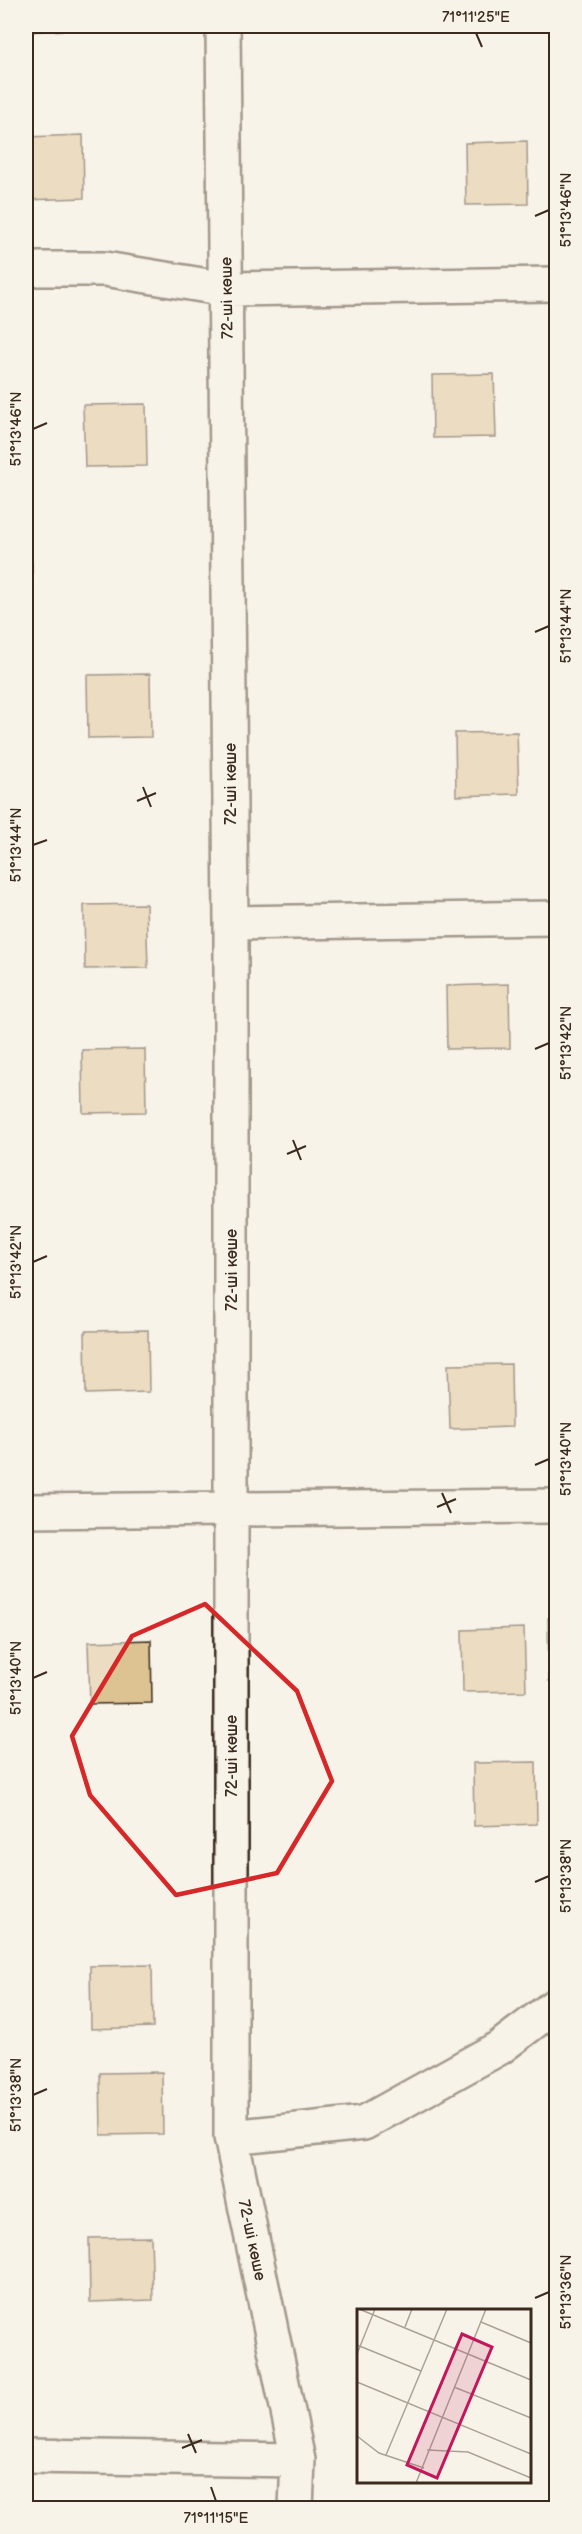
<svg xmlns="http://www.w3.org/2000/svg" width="582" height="2534" font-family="'Balsamiq Sans',sans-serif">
	<rect width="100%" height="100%" fill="#f7f3e8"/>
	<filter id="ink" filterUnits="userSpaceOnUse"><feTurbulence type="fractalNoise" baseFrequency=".0167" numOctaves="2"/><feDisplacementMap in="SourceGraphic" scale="12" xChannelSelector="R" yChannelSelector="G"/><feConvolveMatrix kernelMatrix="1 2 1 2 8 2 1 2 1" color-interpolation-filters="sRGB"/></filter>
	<g filter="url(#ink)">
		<path fill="#ddc292" stroke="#3b2a1e" stroke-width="1.5" d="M26,26H70V30L26,32Z
			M83,135L84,198L26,200V137Z
			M527,141L528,204L466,205L465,143Z
			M494,374L496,437L433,438L432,375Z
			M146,404L147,466L85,467L83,405Z
			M32,562L33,626H26V563Z
			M150,674L151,737L88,738L87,675Z
			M517,732L519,794L456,796L455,733Z
			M554,734H556V797H555Z
			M146,904L148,968L85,969L84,905Z
			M509,984L510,1048L447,1049L446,986Z
			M145,1049L146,1112L83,1113L82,1050Z
			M148,1330L149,1392L86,1394L85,1331Z
			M511,1364L512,1427L450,1429L448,1365Z
			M548,1618H556V1681H549Z
			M524,1628L526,1691L463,1692L462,1630Z
			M151,1640L152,1703L90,1704L88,1642Z
			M536,1762L537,1824L474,1826L473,1763Z
			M152,1965L153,2027L91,2029L90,1966Z
			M162,2072L163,2134L101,2135L100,2073Z
			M151,2237L153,2300L90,2302L89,2238Z"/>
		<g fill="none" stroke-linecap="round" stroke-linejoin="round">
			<g stroke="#3b2a1e" stroke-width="38">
				<path id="minor" d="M223,26L231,923V2137L298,2460L296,2508
					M26,269H105L226,289L556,284
					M231,923L556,918
					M26,1511L556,1506
					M231,2137L364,2123L499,2048L556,2005
					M26,2456L298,2460"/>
			</g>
			<use href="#minor" stroke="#f7f3e8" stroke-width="33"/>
		</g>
	</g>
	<path d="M0 0H582V2534H0ZM205,1604L297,1691L332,1781L277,1873L176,1895L90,1795L72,1736L132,1636Z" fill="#f7f3e8" fill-opacity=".55" fill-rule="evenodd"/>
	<path fill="none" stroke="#d62828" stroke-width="4.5" stroke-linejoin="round" d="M205,1604L297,1691L332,1781L277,1873L176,1895L90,1795L72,1736L132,1636Z"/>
	<path fill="none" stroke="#3b2a1e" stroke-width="2" d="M476,33L482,47M535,216L549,210M33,429L47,423M535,632L549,626M143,787L151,807M137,801L156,793M33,845L47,840M535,1049L549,1043M293,1140L301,1160M287,1154L306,1146M33,1262L47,1256M535,1465L549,1459M442,1493L451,1513M437,1507L456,1499M33,1678L47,1672M535,1882L549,1876M33,2095L47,2089M535,2298L549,2292M188,2434L196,2453M182,2448L202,2440M211,2487L216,2501"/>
	<g text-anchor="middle" stroke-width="5" stroke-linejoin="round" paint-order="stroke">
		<g font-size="16" fill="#3b2a1e" stroke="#f7f3e8">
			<text transform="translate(226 298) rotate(-91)" y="6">72-ші көше</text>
			<text transform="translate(230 784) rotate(-90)" y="6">72-ші көше</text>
			<text transform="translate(231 1270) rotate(-90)" y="6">72-ші көше</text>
			<text transform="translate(231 1756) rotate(-90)" y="6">72-ші көше</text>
			<text transform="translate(253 2240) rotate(78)" y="6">72-ші көше</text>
		</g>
	</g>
	<g transform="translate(357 2309)">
		<rect width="174" height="174" fill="#f7f3e8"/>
		<path fill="none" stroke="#aca397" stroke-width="1.5" d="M2,0L174,71M124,13L174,34M48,18L55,0M0,36L64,62M0,45L18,0M0,73L174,145M97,78L174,109M0,127L22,144L67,159M70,141L111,143L174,169M29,146L90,0M59,174L129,0"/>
		<path fill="#c2185b" fill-opacity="0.15" stroke="#c2185b" stroke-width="3" d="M105,25L135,38L80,169L50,156Z"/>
		<rect width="174" height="174" fill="none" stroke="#3b2a1e" stroke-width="3"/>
	</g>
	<rect width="582" height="2534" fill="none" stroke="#f7f3e8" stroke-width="66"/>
	<rect x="33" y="33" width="516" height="2468" fill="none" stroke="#3b2a1e" stroke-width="2"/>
	<g font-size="15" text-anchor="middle" fill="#3b2a1e">
		<text x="476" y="22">71°11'25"E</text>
		<text transform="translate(566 210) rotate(-90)" y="5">51°13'46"N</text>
		<text transform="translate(16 429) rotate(-90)" y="5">51°13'46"N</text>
		<text transform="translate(566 626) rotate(-90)" y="5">51°13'44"N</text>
		<text transform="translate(16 845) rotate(-90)" y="5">51°13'44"N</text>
		<text transform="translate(566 1043) rotate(-90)" y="5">51°13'42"N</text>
		<text transform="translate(16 1262) rotate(-90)" y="5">51°13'42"N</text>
		<text transform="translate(566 1459) rotate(-90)" y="5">51°13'40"N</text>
		<text transform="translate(16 1678) rotate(-90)" y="5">51°13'40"N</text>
		<text transform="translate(566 1876) rotate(-90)" y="5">51°13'38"N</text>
		<text transform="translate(16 2095) rotate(-90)" y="5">51°13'38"N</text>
		<text transform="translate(566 2292) rotate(-90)" y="5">51°13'36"N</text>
		<text x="216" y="2523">71°11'15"E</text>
	</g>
</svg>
